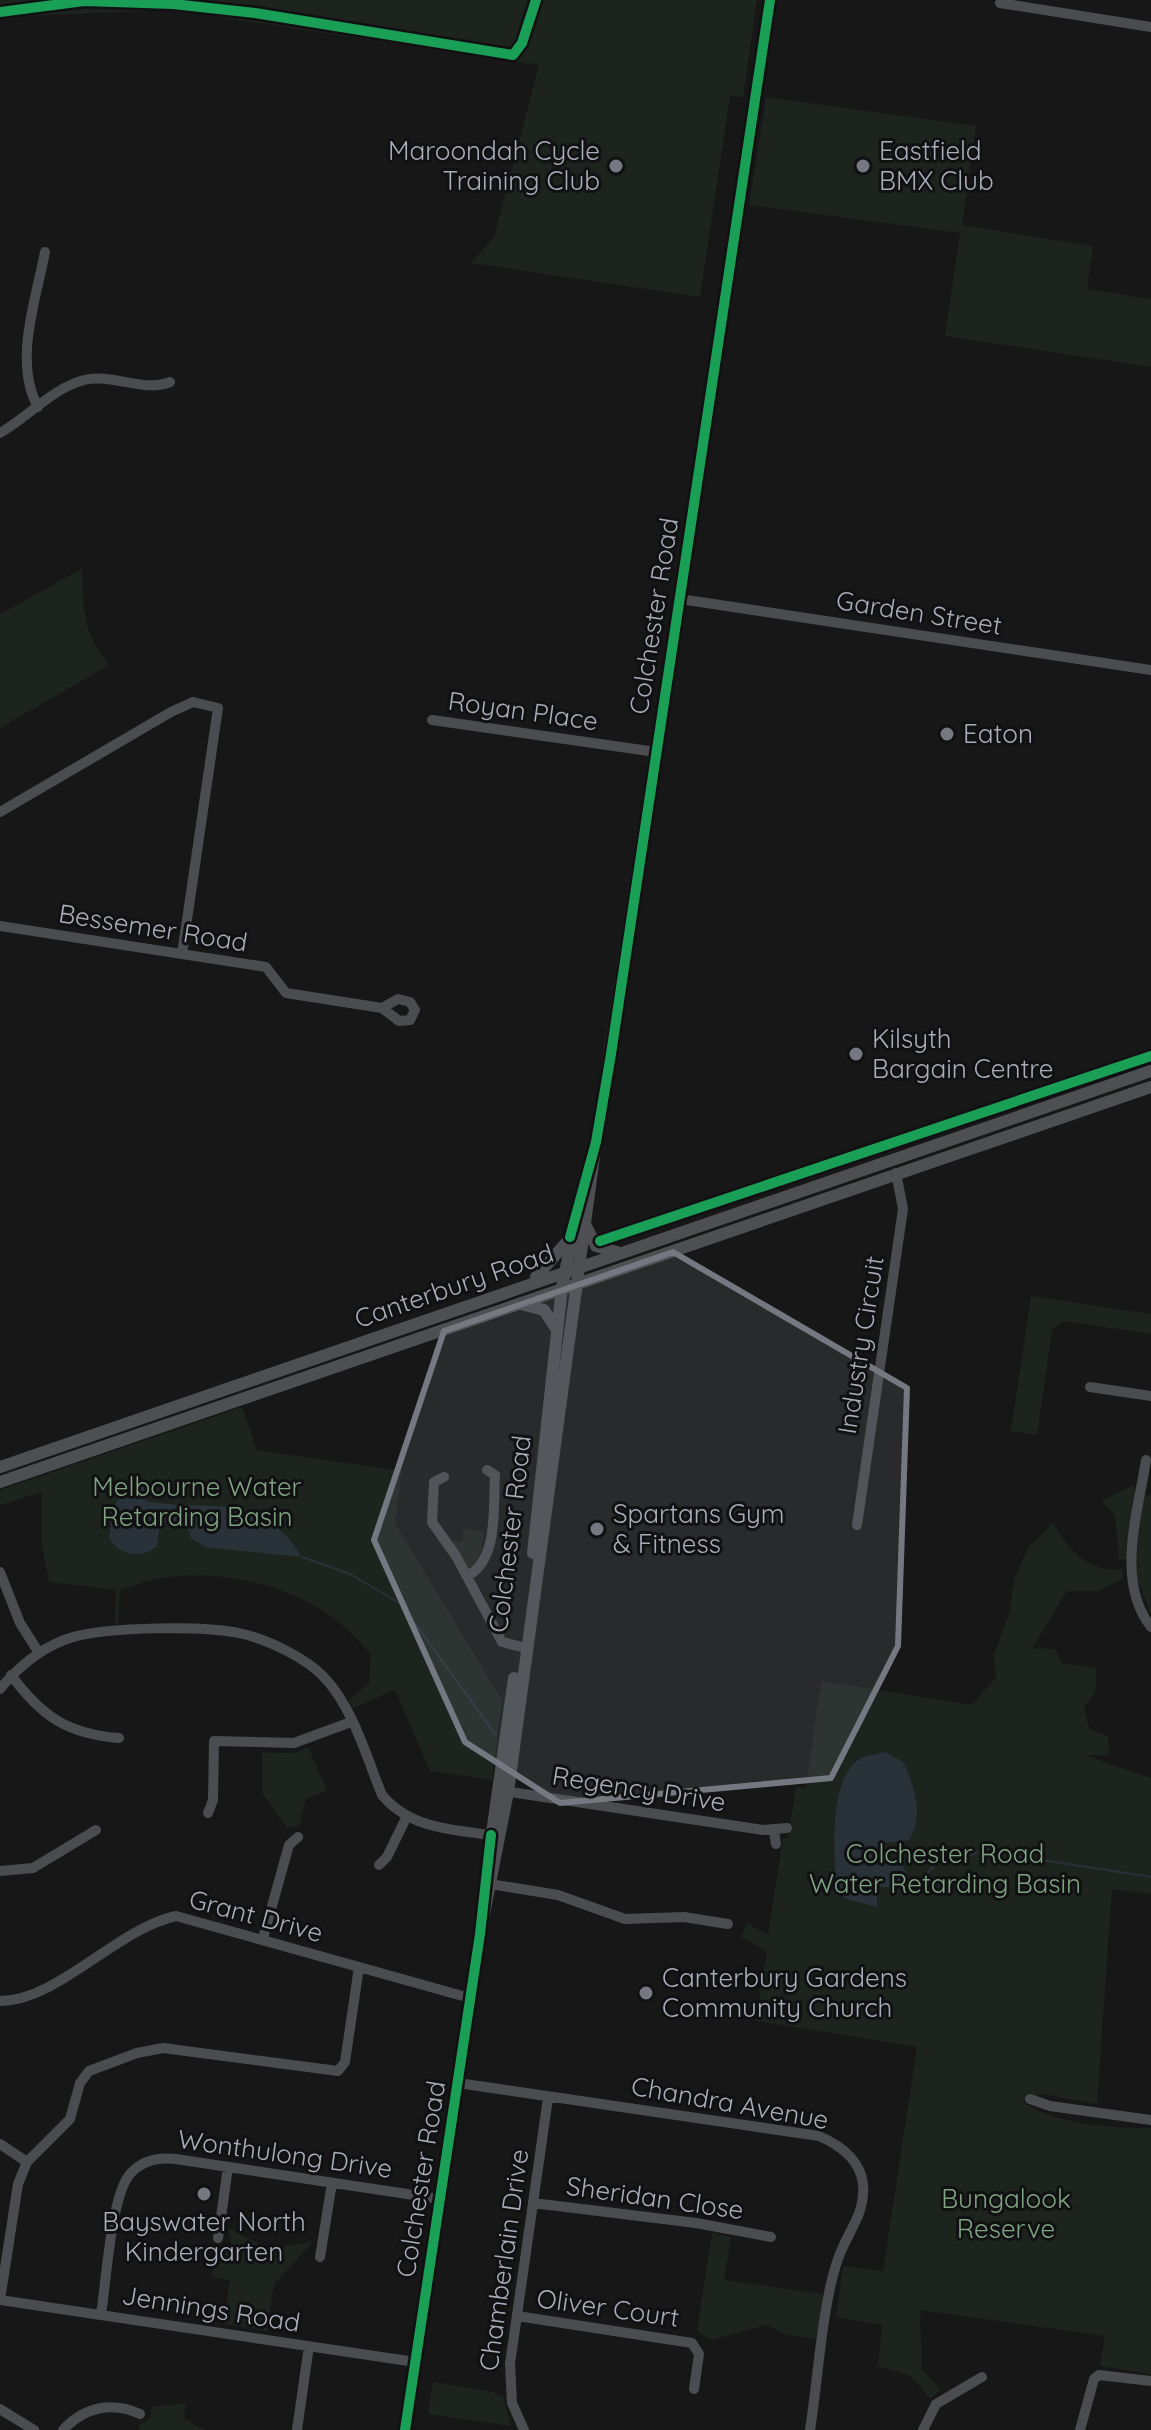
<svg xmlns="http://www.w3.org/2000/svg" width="1151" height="2430" font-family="Quicksand,sans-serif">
	<rect width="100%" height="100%" fill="#171717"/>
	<path fill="#1d241e" d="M0,0H757L743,97L730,96L700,297L471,263L494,237L539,65L170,10L0,17Z
		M766,97L976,126L962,225L1093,246L1087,289L1151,299V367L945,336L960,233L749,205Z
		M82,569C83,610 83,632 109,665L0,728V614Z
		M1031,1296L1151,1314V1334L1064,1321L1052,1330L1037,1435L1011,1431Z
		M242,1407L257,1450L402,1471L395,1523L502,1700L492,1780L430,1771L395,1690L353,1708L349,1700L369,1683L371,1655C324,1593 238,1567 162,1578C148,1580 134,1586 120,1590L118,1623H115L116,1590L49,1582L42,1544V1492L0,1505V1490Z
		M1133,1485L1138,1497L1151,1495V1614L1135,1574L1134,1560L1119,1559L1115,1515L1101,1501Z
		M1053,1523C1069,1550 1089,1573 1122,1569L1123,1579L1098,1591H1067L1032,1648L1055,1649L1062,1663L1097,1668L1095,1693L1084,1706L1089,1728L1108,1737L1109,1755H1084L1151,1778V1894L1112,1889L1097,2104L1041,2094L1022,2101C1055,2125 1111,2128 1151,2128V2374L1100,2366L1105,2336L920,2310L922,2369L941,2390L930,2399L911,2376L878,2366L882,2325L836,2317L843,2266L883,2271L917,2047L756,2021L767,1951L741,1937L747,1923L768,1935L783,1838H788L796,1787L806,1788L821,1681L972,1705L996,1677L994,1655L1010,1610L1014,1579L1028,1548Z
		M463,1529L484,1531L479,1562L468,1569L451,1541H463Z
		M308,1747L327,1790L306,1799L300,1825L287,1828L262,1793V1752L295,1753Z
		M228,2228L269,2249L314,2241L274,2284L267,2331L224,2324L230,2280L212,2277L216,2250H224L231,2244Z
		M712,2233L731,2237L724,2280L823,2294L816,2339L787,2335L766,2325L712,2340L697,2331Z
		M433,2382L495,2392V2395L503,2396L511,2426L428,2414Z
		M186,2403L184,2419L205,2430H139L140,2424L151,2418V2407Z"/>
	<path fill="#2a3239" d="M148,1484L146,1501C210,1513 259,1488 302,1557L205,1547L191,1538L187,1525L160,1522L157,1546C140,1560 121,1556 109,1538L113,1508L122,1493Z
		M885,1752L903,1762C915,1787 924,1815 909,1840L885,1843L887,1857L900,1861L911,1883L903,1887H877V1907L846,1899L836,1888C835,1854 827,1778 861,1758C868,1755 878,1754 885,1752Z"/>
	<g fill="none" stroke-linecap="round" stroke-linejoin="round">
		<path stroke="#2a3239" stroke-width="2" d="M302,1557L350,1574L401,1604L495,1734
			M911,1883L923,1878L939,1861L960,1859L993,1847L1016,1856L1151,1877"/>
		<path stroke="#4b4c50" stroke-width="10" d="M1000,3L1151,27
			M38,407C13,362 36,300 45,252
			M0,433C28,417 53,388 84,380C112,373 143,393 170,382
			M680,599L1151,670
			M432,720L656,752
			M0,812L171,712L193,702L218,708L182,954
			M0,926L266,967L286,993L382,1008L399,1021L410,1020L415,1010L410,1002L398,999L382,1008
			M1090,1387L1151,1396
			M1146,1460C1138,1513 1115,1581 1151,1627
			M444,1477L434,1482L432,1522L456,1556L502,1642L526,1648
			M857,1525L903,1209L896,1173
			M0,1572L20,1623L39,1653
			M467,1576C499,1561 493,1506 495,1475L487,1470
			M11,1675C42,1717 68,1734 119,1738
			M0,1689C19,1666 43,1646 73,1637C109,1627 206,1625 243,1634C268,1640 304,1657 323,1676C353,1707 366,1756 382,1795C411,1830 456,1830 498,1836
			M504,1791L763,1830L787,1828
			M208,1813L213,1800L214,1741L294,1743L351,1722
			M774,1831L776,1844
			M379,1865L387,1857L406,1818
			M0,1871L33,1868L96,1830
			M484,1883L558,1895L625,1919L684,1917L728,1924
			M263,1938L289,1845L298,1837
			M0,2001C58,2001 116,1929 176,1916L470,1998
			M458,2083L819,2136C840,2145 860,2159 863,2184C866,2214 847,2232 838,2259C822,2304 818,2380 810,2430
			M1030,2099L1050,2106L1151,2120
			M0,2144L27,2162
			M533,2203L696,2223L771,2237
			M218,2238L228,2167
			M320,2257L332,2183
			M0,2300L18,2184L27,2162L70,2119L80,2083L89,2071L137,2053L163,2048L338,2071L345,2062L359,1967
			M0,2300L415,2362
			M101,2315C106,2283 111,2196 130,2174C142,2160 159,2157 176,2159L440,2199
			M517,2316L692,2343L699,2354L694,2389
			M0,2409L34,2430
			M63,2430C84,2407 112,2401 140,2414
			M297,2430L309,2346
			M524,2430L512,2403L510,2364L548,2098
			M923,2430L936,2404L982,2377
			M1080,2430L1094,2379L1099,2375L1151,2381"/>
		<path stroke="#4d4f52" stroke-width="12" d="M586,1226L596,1246L617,1252
			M536,1277L566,1243
			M521,1304L544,1310L557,1330
			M0,1467L1151,1071
			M0,1482L1151,1087
			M533,1553L562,1287L585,1176
			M485,1882L514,1678
			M480,1934L508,1792L596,1142L770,0
			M405,2430L480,1928"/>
		<g stroke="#111113" stroke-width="15">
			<path id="cycleway" d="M0,12L84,1L173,4L255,13L513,55L522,43L536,0
				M570,1237L596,1142L611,1054L770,0
				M600,1241L1151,1056
				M405,2430L480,1934L491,1835"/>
		</g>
		<use href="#cycleway" stroke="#1a9f57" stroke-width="10"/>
	</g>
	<path fill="#757880" fill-opacity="0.2" stroke="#757880" stroke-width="6" stroke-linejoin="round" d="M673,1252L907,1388L898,1646L831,1778L560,1803L465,1742L374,1540L444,1331Z"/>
	<g fill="#757880" stroke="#111113" stroke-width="3">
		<circle cx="616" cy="166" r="8"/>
		<circle cx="863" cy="166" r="8"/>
		<circle cx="947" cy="734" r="8"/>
		<circle cx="856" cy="1054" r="8"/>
		<circle cx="597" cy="1529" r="8"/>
		<circle cx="646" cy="1993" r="8"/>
		<circle cx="204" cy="2194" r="8"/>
	</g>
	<g text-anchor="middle" stroke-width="6" stroke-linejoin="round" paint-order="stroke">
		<g font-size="26" fill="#a8adb8" stroke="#111113" text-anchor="start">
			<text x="600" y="160" text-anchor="end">Maroondah Cycle<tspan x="600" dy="30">Training Club</tspan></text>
			<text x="879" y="160">Eastfield<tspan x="879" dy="30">BMX Club</tspan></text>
			<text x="963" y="743">Eaton</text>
			<text x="872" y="1048">Kilsyth<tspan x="872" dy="30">Bargain Centre</tspan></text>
			<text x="613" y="1523">Spartans Gym<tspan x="613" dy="30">&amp; Fitness</tspan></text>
			<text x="662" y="1987">Canterbury Gardens<tspan x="662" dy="30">Community Church</tspan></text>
			<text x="204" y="2231" text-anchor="middle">Bayswater North<tspan x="204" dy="30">Kindergarten</tspan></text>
		</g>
		<g font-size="26" fill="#a8adb8" stroke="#111113">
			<text transform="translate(919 613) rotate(9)" y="9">Garden Street</text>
			<text transform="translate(654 616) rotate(-81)" y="9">Colchester Road</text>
			<text transform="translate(523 711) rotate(8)" y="9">Royan Place</text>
			<text transform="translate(153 928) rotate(9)" y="9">Bessemer Road</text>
			<text transform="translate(454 1286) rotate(-19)" y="9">Canterbury Road</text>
			<text transform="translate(861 1345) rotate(-81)" y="9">Industry Circuit</text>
			<text transform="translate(510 1534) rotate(-83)" y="9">Colchester Road</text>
			<text transform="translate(639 1789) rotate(9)" y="9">Regency Drive</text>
			<text transform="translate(256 1916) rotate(15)" y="9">Grant Drive</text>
			<text transform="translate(730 2103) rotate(10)" y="9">Chandra Avenue</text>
			<text transform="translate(285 2154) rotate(8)" y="9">Wonthulong Drive</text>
			<text transform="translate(421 2179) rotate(-81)" y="9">Colchester Road</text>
			<text transform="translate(655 2198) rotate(8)" y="9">Sheridan Close</text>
			<text transform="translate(504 2260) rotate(-82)" y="9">Chamberlain Drive</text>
			<text transform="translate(608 2308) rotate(8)" y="9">Oliver Court</text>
			<text transform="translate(211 2309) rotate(9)" y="9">Jennings Road</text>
		</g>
		<g font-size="26" fill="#7fa381" stroke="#111113">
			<text x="197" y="1496">Melbourne Water<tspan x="197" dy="30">Retarding Basin</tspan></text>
			<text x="945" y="1863">Colchester Road<tspan x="945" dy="30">Water Retarding Basin</tspan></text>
			<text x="1006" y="2208">Bungalook<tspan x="1006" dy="30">Reserve</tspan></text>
		</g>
	</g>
</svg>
